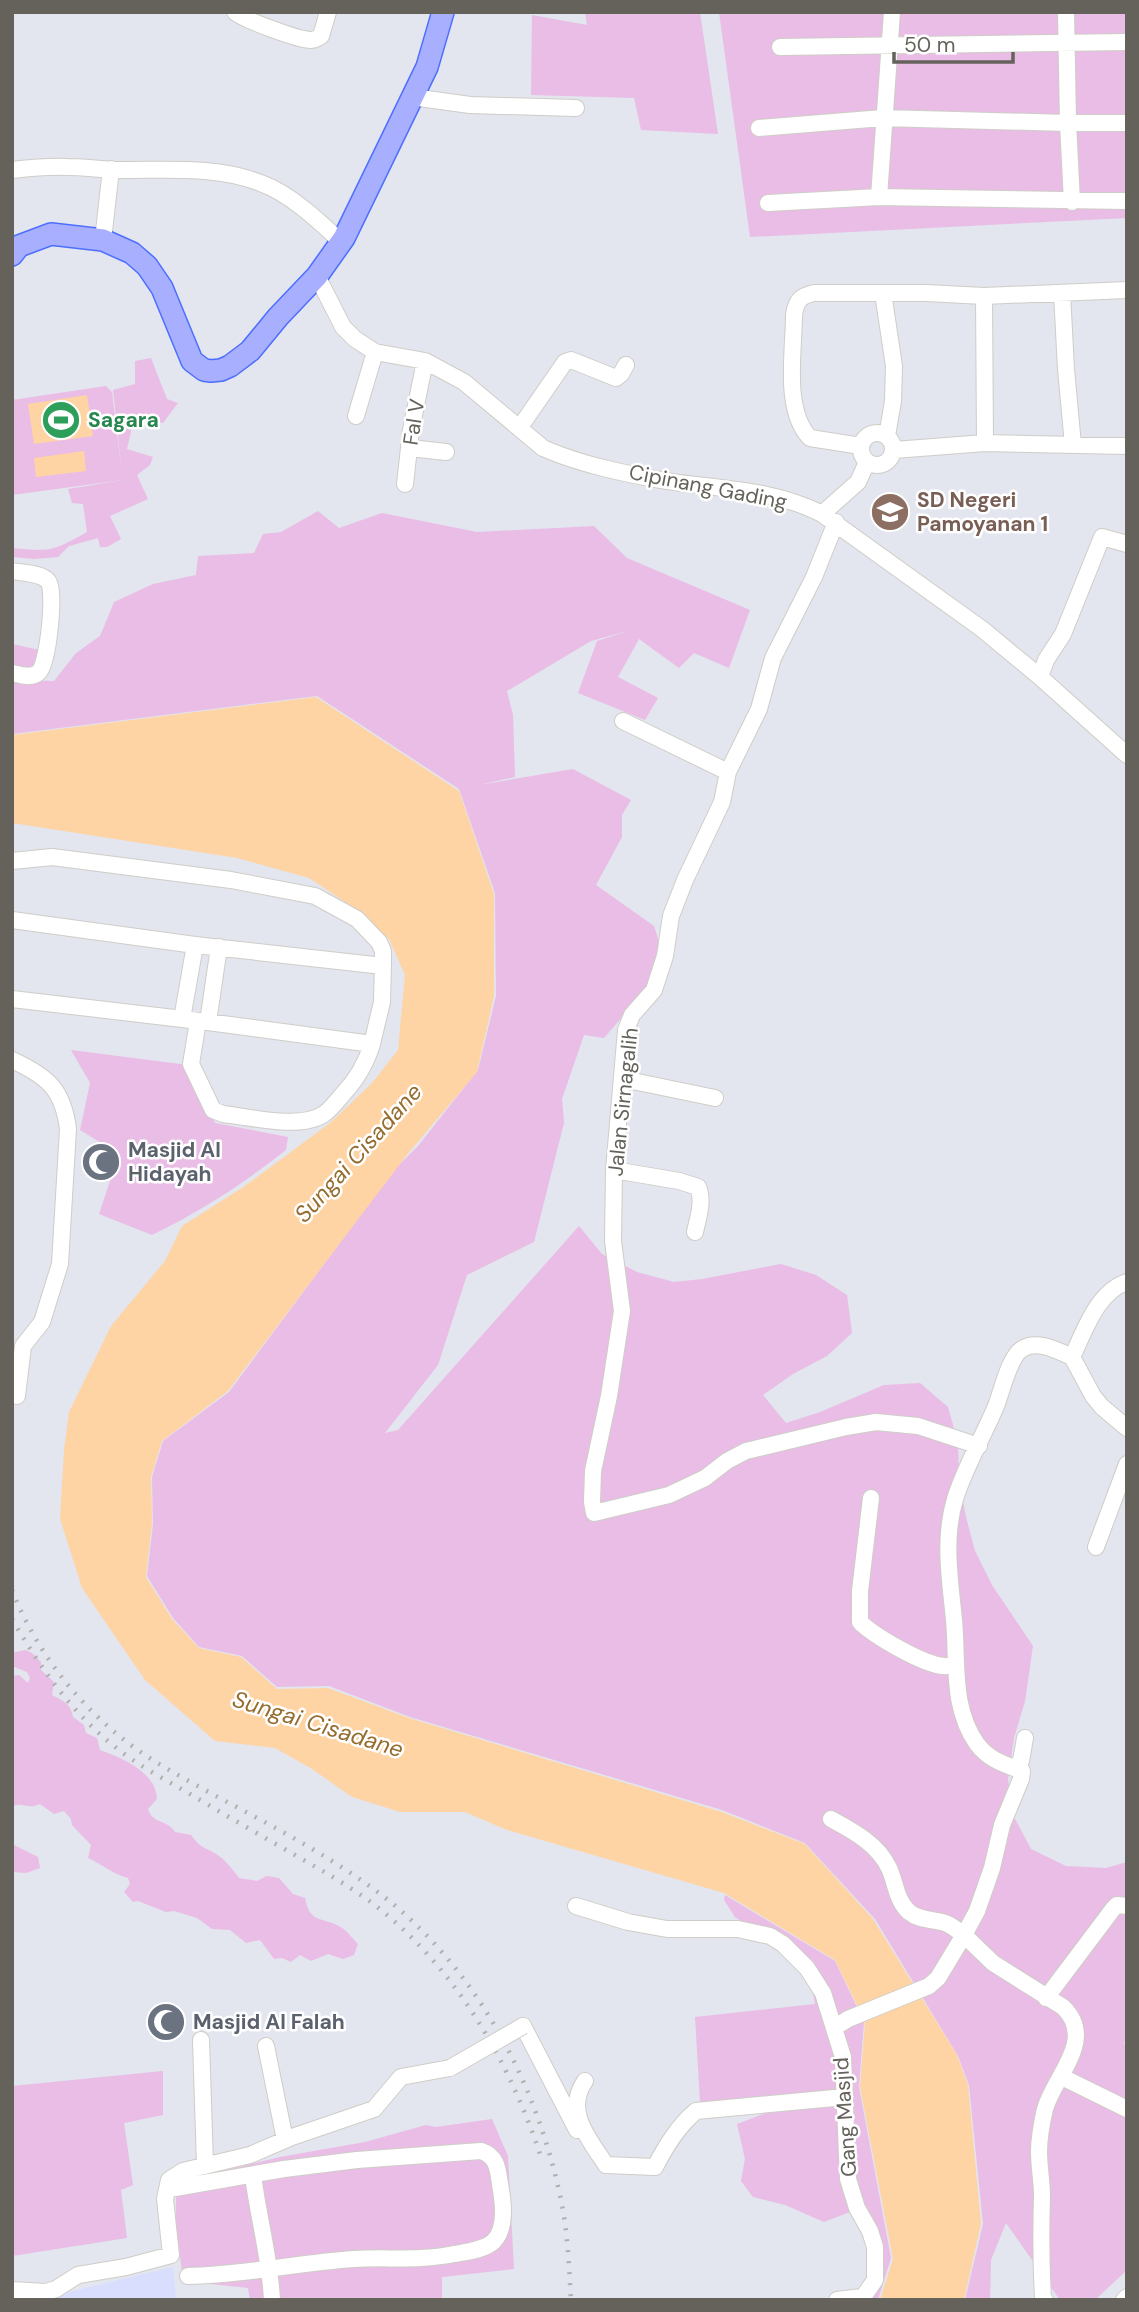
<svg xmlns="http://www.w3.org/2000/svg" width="1139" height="2312" font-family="'DM Sans',sans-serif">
	<rect width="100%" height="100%" fill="#e3e5ef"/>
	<path fill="#d9deff" d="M173,2267L176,2300H12V2288L48,2297Z"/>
	<path fill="#e9bde5" d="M585,12H700L718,134L641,130L634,98L531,95L532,15L587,25Z
		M719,12H1127V218L750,237Z
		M151,358L167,399L178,403L163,423L134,419L127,449L153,457L150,465L137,475L148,499L110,516L121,539L107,547H100L98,538L69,546L58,557L34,559L12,557V548C51,552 53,551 87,532L83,504L72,503L68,489L123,480L12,495V400L106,386L112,392L122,473L113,390L135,384V361Z
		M318,511L339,528L382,513L477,532L594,526L627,558L750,610L729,668L694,653L679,668L639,639L618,677L658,698L645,720L578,693L597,641L628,631L591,641L507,691L513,715L515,777L479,785L573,769L631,800L622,815V837L596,885L654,926L662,951L655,979L604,1038L584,1035L562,1099L564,1123L534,1242L467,1275L438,1365L385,1433L398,1430L579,1226L602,1254L637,1272L674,1282L702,1279L781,1264L816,1275L847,1295L852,1333L827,1356L793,1374L763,1395L786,1423L820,1412L884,1385L920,1383L948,1407L958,1443L959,1479L966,1517L975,1551L992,1585L1033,1646L1025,1701L1014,1738L1008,1779L1014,1817L1031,1849L1066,1866L1106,1868L1127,1862V2039L1124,2042L1127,2055V2270L1096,2299L1060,2300L1006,2223L991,2260L990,2300H965L983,2224L969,2085L958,2056L875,1919L805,1843L722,1810L410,1717L329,1686L277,1687L242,1656L199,1647L173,1618L147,1576L153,1524L152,1477L163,1441L229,1392L394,1170L418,1146L478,1070L496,996L495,893L459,789L317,696L12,734V680L54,681L76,653L100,636L114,602L153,584L196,575L198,556L254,553L263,534L281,532Z
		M12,644L40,650L35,669L12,667Z
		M71,1050L188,1065L215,1123L288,1137L286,1150C243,1184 201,1211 152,1235L99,1214L119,1154L80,1130L90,1083Z
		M25,1650L32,1653L41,1662V1670L54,1682L52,1695C64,1701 71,1704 73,1717L84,1725L86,1733L97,1738L100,1750C122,1758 156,1772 157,1799L148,1809C152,1824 167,1819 175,1832L191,1835C203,1851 205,1846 219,1856C227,1862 232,1869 239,1878L257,1881L267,1876L279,1878L293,1894L305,1898C310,1925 323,1916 342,1928C347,1931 353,1939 358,1944L354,1955L343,1959L328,1954L311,1961L300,1955L291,1962L282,1958L274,1959L260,1940L246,1943L230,1930L212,1929L197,1918L174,1911L166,1912L138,1901L133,1902L124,1892L130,1884L128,1878C110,1873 104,1865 88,1858L91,1845L72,1825L71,1819L64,1811L54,1814L40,1804C27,1810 23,1802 14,1806L12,1817V1676L19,1675L28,1683L30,1678L27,1672L12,1666V1653Z
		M12,1844L38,1857L40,1868L26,1873L12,1872Z
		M725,1895L835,1961L864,2022L859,2087L891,2258L878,2300H862L875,2280L858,2209L824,2222L785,2205L753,2197L741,2181L745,2159L737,2124L774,2110L792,2096L700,2102L695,2017L815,2004L808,1967L735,1917L724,1900Z
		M163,2071V2115L124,2123L133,2185L121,2190L127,2238L12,2256V2086Z
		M492,2119L508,2156L514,2269L442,2277V2300H250L248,2288L183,2281L176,2223V2182L280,2157L365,2142L426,2125L436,2127Z"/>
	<path fill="#ffd4a4" d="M87,395L93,436L34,444L28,404Z
		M84,451L86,471L36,477L34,458Z
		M316,697L459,791L494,894V996L477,1072L406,1156L228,1391L162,1441L151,1477L152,1523L146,1577L172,1619L199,1648L241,1657L277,1689L328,1688L409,1718L722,1812L805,1844L873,1919L957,2055L968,2085L981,2224L964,2300H880L893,2259L860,2087L865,2022L835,1960L724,1893L507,1830L465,1812H400L352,1797L312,1769L275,1748L215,1741L145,1680L82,1588L60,1519L64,1450L69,1412L111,1326L165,1261L182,1226L242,1188L330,1123L372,1083L398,1050L405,975L389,939L360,912L309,878L237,858L12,823V735Z"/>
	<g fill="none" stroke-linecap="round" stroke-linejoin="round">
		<g stroke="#cfcdc7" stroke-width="18">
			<path id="minor" d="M235,12C244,20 299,40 311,40C316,40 317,38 321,36L328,12
				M1066,12L1068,123L1072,202
				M780,47L1127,42
				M412,97L470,105L576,108
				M759,128L883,118L1068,123H1127
				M12,170C30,168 48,166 66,167C85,167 105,170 125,170C170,170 220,166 263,184C290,194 319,221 340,241
				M879,197L892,12
				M768,203L879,197L1127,201
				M103,240L111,169
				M317,276L343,327L355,339L375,352L425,361L464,382L543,448L550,451C584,465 623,473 660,480C714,489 772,488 822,514L982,629L1040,677L1127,755
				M883,293L894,366L893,401L887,436
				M1062,293L1066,369L1073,445
				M984,296L985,443
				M356,416L375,352
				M520,427L565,362L571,360L616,378L621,374L626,365
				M861 449a16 16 0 1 1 32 0a16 16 0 1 1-32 0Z
				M861,446L810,438C783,410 794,351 794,315C796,301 800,296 814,293H926L984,296L1127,290
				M410,448L446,452
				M894,450L985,443L1127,446
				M405,484L411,430L425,361
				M822,514L858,482L867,462
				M836,522L814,577L773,658L759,709L728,772L722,802L685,880L671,916L665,956L654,990L632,1015L626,1030L614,1170L613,1241L622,1311L609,1396L593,1471L592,1502L594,1513L669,1495L705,1478L727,1461L746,1451L846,1427L876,1422L918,1426L979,1446
				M12,571C23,573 41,573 48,581C56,591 48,663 39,672C32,679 20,675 12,673
				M1040,677L1046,660L1063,634L1102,537L1127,544
				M623,721L728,772
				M12,861L52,857L231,880L315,896L357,919L379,942L383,951V966
				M12,920L195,945L383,966L382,1002L372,1044L208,1022L12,999
				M182,1019L195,945
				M198,1021L191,1064L213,1110L223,1114C251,1117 300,1130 324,1114C331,1109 337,1101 343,1094C357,1079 366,1064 372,1044
				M208,1022L219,947
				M12,1060C47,1076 63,1089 68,1129L60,1264L42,1322L23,1346L17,1396
				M623,1079L715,1098
				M614,1170L679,1181L698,1187C704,1201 698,1218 695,1232
				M1072,1357L1093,1396L1102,1407L1127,1428
				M871,1498L860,1591V1622C874,1636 924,1665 944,1666C946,1667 953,1665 955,1664
				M1096,1547L1127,1464
				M1022,1771C1004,1764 989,1760 977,1744C951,1707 958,1663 954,1620C950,1579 943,1539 955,1499C965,1467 983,1437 996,1406C1002,1391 1009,1357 1022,1349C1037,1339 1058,1351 1072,1357C1085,1330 1097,1292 1127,1282
				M1022,1771L1021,1779L1002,1825L992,1868L977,1911L964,1935L993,1963L1063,2007C1097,2040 1054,2076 1045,2109C1042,2122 1039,2139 1039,2152C1039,2167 1042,2181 1042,2196C1041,2230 1041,2264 1043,2298L1045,2300
				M1022,1771L1014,1768L1021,1761L1025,1738
				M831,1819C853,1831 878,1844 889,1868C896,1883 896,1900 909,1912C920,1921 933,1919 945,1923C952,1925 958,1931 964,1935L938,1978L929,1986L848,2019L834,2028
				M576,1906L628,1922L667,1929H738L770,1936L783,1944L807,1968L823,1993L843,2057L848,2179L857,2208L870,2231L875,2247V2280L861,2300
				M1046,1998L1113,1909L1117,1905L1127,1906
				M523,2026L577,2130
				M201,2040L205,2166
				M266,2046L285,2140
				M1062,2077L1127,2109
				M585,2081C564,2111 589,2139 606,2165L655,2167C666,2146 678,2126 696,2111L845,2097
				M253,2175C258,2216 270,2258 272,2300
				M175,2188L284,2169L357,2160L481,2151C497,2156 498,2169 500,2184C503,2201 507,2227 494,2241C485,2250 466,2252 454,2254C421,2261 386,2257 353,2259C298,2263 243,2275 188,2276
				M12,2290L46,2292L56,2289L78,2275L126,2267L171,2255L165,2199L169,2180L183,2171L250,2155L292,2137L374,2109L401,2077L450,2068
				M837,2300L862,2297
				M1124,2300L1127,2297"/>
		</g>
		<g stroke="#4d6ffe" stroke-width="24">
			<path id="major" d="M12,255L19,246L51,234L103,240L132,253L147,266L162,288L192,361L204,370L211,371L221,370L230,366L250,351L278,317L317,276L344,238L427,67L443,12"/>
		</g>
		<use href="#minor" stroke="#fff" stroke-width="16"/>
		<use href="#major" stroke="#a9afff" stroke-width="21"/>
		<path stroke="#b1b0ae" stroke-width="4.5" stroke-dasharray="2 9" stroke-linecap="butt" d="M12,1590C39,1659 89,1719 151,1759C211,1796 276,1825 335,1863C362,1880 388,1898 411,1920C491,1995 541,2099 562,2205C568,2236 569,2268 571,2300
			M12,1619C40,1667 70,1711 114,1746C137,1765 164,1779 190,1794C225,1815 260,1835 295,1855C323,1871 351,1887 376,1906C456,1969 508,2059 540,2154"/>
		<g stroke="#cfcdc7" stroke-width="18" stroke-linecap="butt">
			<path id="minor-bridge" d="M450,2068L523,2026"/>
		</g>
		<use href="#minor-bridge" stroke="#fff" stroke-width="16"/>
	</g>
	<defs>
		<g id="stadium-disc" transform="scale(2.0125)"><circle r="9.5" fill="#2e9e5b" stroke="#fff"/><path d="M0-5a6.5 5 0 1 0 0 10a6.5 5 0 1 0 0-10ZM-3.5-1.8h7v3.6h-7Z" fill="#fff"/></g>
		<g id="school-disc" transform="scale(2.0125)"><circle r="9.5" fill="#8d6e63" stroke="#fff"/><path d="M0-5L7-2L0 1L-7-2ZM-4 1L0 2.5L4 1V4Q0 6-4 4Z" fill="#fff"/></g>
		<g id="mosque-disc" transform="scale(2.0125)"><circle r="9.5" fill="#6b7280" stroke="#fff"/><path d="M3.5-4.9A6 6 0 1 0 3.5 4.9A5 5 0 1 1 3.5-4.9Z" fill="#fff"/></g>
	</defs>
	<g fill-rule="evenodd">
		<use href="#stadium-disc" x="61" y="420"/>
		<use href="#school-disc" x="890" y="512"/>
		<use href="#mosque-disc" x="101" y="1162"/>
		<use href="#mosque-disc" x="166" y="2022"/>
	</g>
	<g text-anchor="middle" stroke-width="5" stroke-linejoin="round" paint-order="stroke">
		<g font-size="21" font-weight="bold" fill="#27864d" stroke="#fff" text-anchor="start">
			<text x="88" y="427">Sagara</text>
		</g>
		<g font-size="21" fill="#65625b" stroke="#fff">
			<text transform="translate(414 422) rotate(-81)" y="7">Fal V</text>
			<text transform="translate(708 487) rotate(11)" y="7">Cipinang Gading</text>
			<text transform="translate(623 1102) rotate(-84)" y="7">Jalan Sirnagalih</text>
			<text transform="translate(845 2117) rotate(-94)" y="7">Gang Masjid</text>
		</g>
		<g font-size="21" font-weight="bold" fill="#785e54" stroke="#fff" text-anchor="start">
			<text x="917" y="507">SD Negeri<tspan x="917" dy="24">Pamoyanan 1</tspan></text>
		</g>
		<g font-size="21" font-weight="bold" fill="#5b616d" stroke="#fff" text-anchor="start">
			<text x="128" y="1157">Masjid Al<tspan x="128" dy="24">Hidayah</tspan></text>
			<text x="193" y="2029">Masjid Al Falah</text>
		</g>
		<g font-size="23" font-style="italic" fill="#956d2e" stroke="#fff">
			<text transform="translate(358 1153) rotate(-48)" y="8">Sungai Cisadane</text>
			<text transform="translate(318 1724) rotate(17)" y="8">Sungai Cisadane</text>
		</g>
	</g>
	<rect width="1139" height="2312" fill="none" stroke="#65625b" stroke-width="28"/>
	<path d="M894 52v10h119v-10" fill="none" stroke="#65625b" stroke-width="3.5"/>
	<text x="904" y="52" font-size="21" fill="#65625b" stroke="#ffffff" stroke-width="5" paint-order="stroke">50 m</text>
</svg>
